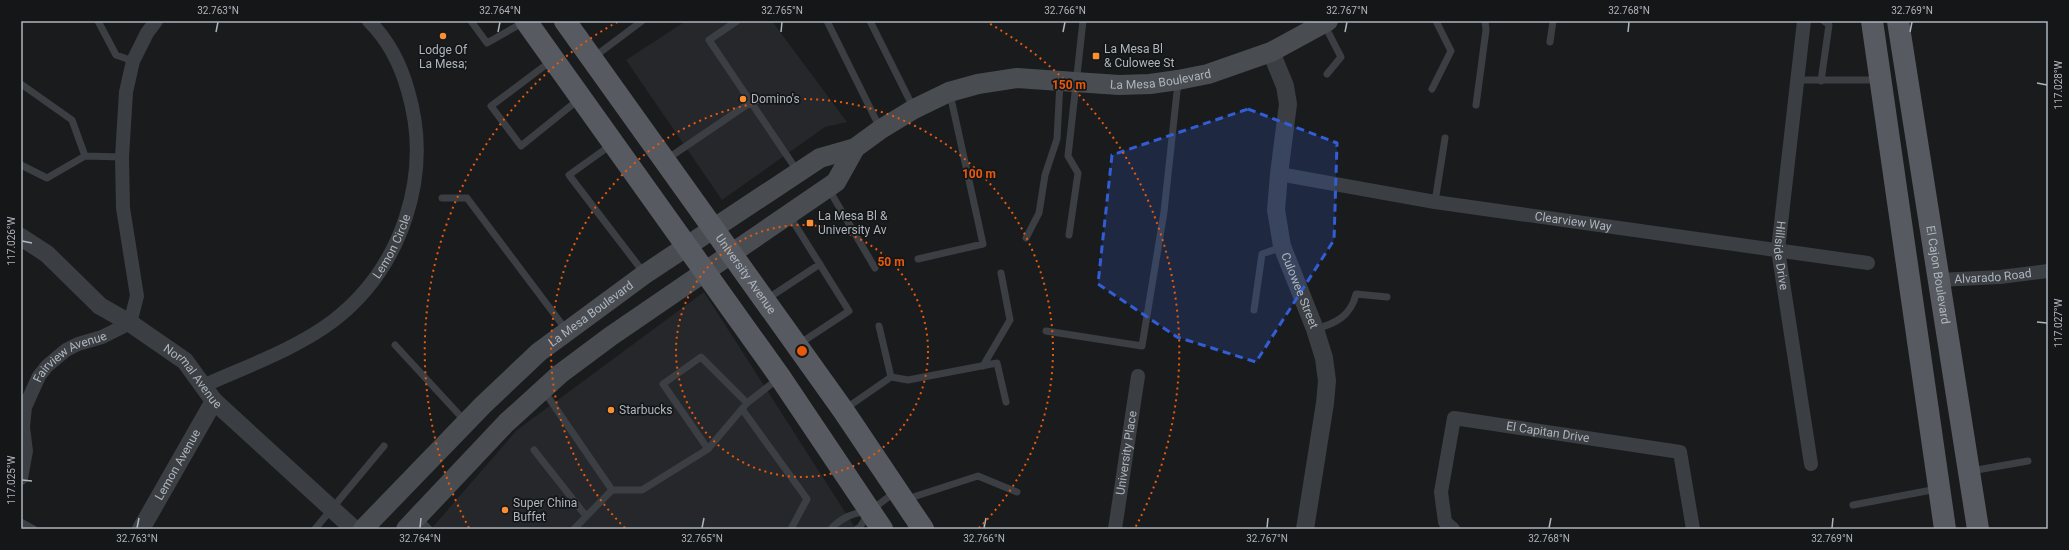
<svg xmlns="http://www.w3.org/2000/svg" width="2069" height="550" font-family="Roboto,sans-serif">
	<rect width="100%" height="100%" fill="#1a1b1d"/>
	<path fill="#26272a" d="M686,21H772L847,122L825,127L722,200L626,60Z
		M704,292L856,529H431L517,430Z"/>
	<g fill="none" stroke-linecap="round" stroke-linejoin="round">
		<path stroke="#3b3e42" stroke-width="7" d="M98,21L116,55L133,61
			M471,21L487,43L524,22
			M737,21L709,40L798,172
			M827,21L880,128
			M870,21L914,109
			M1324,24L1341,57L1327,74
			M1550,42L1553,21
			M594,57L642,21
			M551,61L491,106L521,146L578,100
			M1797,80H1879
			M1821,81L1829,25L1824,21
			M21,84L72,120L85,156
			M1432,89L1451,51L1436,21
			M1476,105L1486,30L1485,21
			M611,145L569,175L644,273
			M667,159L751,102
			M21,165L47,178L85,156L122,157
			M828,188L875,268
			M442,198H467L567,331
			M1435,202L1445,138
			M789,215L849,311L799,344
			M1069,235L1078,173L1068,156L1083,21
			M1026,238L1039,213L1045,175L1057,139L1060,82
			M918,259L983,244L950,94
			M767,299L820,264
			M1254,310L1262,254L1282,247
			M879,326L891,377
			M1315,329C1335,324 1351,316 1356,294L1387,297
			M1046,331L1142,346L1164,212L1178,82
			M395,345L465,421
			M983,366L1010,320L1001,273
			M544,391L612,490
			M742,409L807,499L791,529
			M845,409L891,377L908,380L997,363L1006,402
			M708,449L663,384L701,357L747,403
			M534,450L586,516
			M1971,471L2028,461
			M907,499L978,476L1017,492
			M1853,505L1937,489
			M419,518L429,529
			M21,522L34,529
			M315,529L384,446
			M574,529L612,490H642L708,449L747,403L779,378
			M831,529C841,518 851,514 866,511
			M857,529L860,527L870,511L895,492"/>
		<g stroke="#3b3e42" stroke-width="14">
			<path id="s1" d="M1804,21L1778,250L1811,464"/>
			<path id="s2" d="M1279,174L1435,202L1868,263"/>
			<path id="s3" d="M1938,280L2000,277L2048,271"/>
			<path id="s4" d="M203,386C245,367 296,349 333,321C402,268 433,175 408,91C401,65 389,41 369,21"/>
			<path id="s5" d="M21,478L26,451L23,427L25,407L39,376L47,366L66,350L78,344L102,337L130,323L137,296L123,208L122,157L126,92L133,61L147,33L156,21"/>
			<path id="s6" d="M1115,529L1138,376"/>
			<path id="s7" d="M1453,529L1445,522L1441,492L1454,418L1680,452L1693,529"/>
		</g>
		<g stroke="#3b3e42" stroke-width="18">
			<path id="s8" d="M1271,52L1285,86L1288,104L1279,174L1276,210L1282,246L1315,329L1324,358L1327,381L1325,403L1305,529"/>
			<path id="s9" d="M21,237L47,254L100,306L130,323L185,361L214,401L354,529"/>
			<path id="s10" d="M141,529L214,401"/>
		</g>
		<g stroke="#494d52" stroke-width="20">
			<path id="s11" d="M363,529L483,405L539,352L645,274L820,158L855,148L881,129L914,109L949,92L978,84L1017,78L1119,85L1150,84L1178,80L1208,74L1271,52L1328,21"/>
			<path d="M406,529L506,423L560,374L611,336L836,182L855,148"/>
		</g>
		<g stroke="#575b61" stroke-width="22">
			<path d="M526,21L780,377L882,529"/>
			<path id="s12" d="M565,21L843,410L923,529"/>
			<path d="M1872,21L1945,529"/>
			<path id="s13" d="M1898,21L1978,529"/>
		</g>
	</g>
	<path fill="#335dd4" fill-opacity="0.2" stroke="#335dd4" stroke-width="3" stroke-dasharray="8 5" stroke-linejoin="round" d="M1248,109L1337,143L1334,240L1256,362L1177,337L1098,284L1112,155Z"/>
	<path fill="none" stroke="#adb5bd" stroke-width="1.5" d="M216,32L218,22M498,32L500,22M781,32L782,22M1063,32L1065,22M1345,32L1347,22M1628,32L1629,22M1910,32L1912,22M2037,83L2047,85M22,241L32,243M2037,322L2047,323M22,480L32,481M137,528L139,518M420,528L421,518M702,528L704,518M984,528L986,518M1267,528L1268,518M1549,528L1551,518M1832,528L1833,518"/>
	<g fill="none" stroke="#e8590c" stroke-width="2" stroke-dasharray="2 4">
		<circle cx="802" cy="351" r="126"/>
		<path d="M625 528A251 251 0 1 1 979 528"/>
		<path d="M469 528A377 377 0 0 1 619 21M985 21A377 377 0 0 1 1135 528"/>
	</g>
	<g fill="#fb8f34" stroke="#151618" stroke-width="1.5">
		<circle cx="443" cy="36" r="4"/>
		<rect x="1092" y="52" width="8" height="8" rx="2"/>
		<circle cx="743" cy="99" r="4"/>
		<rect x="806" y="219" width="8" height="8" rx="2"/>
		<circle cx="611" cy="410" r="4"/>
		<circle cx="505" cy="510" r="4"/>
	</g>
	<g text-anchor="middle" stroke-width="3.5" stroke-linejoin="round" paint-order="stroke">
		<g font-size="12" fill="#adb5bd" stroke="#151618" text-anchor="start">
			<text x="1104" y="53">La Mesa Bl<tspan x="1104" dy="14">&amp; Culowee St</tspan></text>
			<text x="443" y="54" text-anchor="middle">Lodge Of<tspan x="443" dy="14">La Mesa;</tspan></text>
			<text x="751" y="103">Domino's</text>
			<text x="818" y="220">La Mesa Bl &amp;<tspan x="818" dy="14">University Av</tspan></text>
			<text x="619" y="414">Starbucks</text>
			<text x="513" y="507">Super China<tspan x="513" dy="14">Buffet</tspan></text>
		</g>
		<g font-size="12" fill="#adb5bd" stroke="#151618">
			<text dy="4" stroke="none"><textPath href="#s11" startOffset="951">La Mesa Boulevard</textPath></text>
			<text dy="4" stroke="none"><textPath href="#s2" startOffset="298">Clearview Way</textPath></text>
			<text dy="4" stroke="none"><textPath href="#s4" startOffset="242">Lemon Circle</textPath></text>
			<text dy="4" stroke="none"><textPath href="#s1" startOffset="236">Hillside Drive</textPath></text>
			<text dy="4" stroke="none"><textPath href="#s12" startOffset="311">University Avenue</textPath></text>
			<text dy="4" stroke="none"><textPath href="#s13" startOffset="257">El Cajon Boulevard</textPath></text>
			<text dy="4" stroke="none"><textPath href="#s3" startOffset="55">Alvarado Road</textPath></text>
			<text dy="4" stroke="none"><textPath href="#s8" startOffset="246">Culowee Street</textPath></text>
			<text dy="4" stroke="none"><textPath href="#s11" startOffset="314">La Mesa Boulevard</textPath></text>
			<text dy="4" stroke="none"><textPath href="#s5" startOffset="143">Fairview Avenue</textPath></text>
			<text dy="4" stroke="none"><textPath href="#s9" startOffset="223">Normal Avenue</textPath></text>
			<text dy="4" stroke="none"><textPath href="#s7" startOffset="211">El Capitan Drive</textPath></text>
			<text dy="4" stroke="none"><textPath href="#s6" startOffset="77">University Place</textPath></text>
			<text dy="4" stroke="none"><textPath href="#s10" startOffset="74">Lemon Avenue</textPath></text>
		</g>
	</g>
	<circle cx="802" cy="351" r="6" fill="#e8590c" stroke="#151618" stroke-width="2"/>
	<g font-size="12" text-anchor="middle" font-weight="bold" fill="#e8590c" stroke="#151618" stroke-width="3.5" stroke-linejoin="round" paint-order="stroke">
		<text x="1069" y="89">150 m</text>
		<text x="979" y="178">100 m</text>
		<text x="891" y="266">50 m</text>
	</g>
	<rect width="2069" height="550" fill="none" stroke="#151618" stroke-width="44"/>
	<rect x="22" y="22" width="2025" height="506" fill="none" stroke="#adb5bd" stroke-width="1.5"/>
	<g font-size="10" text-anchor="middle" fill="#adb5bd">
		<text x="218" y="14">32.763°N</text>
		<text x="500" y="14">32.764°N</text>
		<text x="782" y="14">32.765°N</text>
		<text x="1065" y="14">32.766°N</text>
		<text x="1347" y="14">32.767°N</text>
		<text x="1629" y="14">32.768°N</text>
		<text x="1912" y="14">32.769°N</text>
		<text transform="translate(2058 85) rotate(-90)" y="4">117.028°W</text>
		<text transform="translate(11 241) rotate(-90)" y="4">117.026°W</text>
		<text transform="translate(2058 323) rotate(-90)" y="4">117.027°W</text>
		<text transform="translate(11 480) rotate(-90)" y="4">117.025°W</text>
		<text x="137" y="542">32.763°N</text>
		<text x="420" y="542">32.764°N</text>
		<text x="702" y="542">32.765°N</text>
		<text x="984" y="542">32.766°N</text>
		<text x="1267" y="542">32.767°N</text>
		<text x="1549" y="542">32.768°N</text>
		<text x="1832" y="542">32.769°N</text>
	</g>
</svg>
